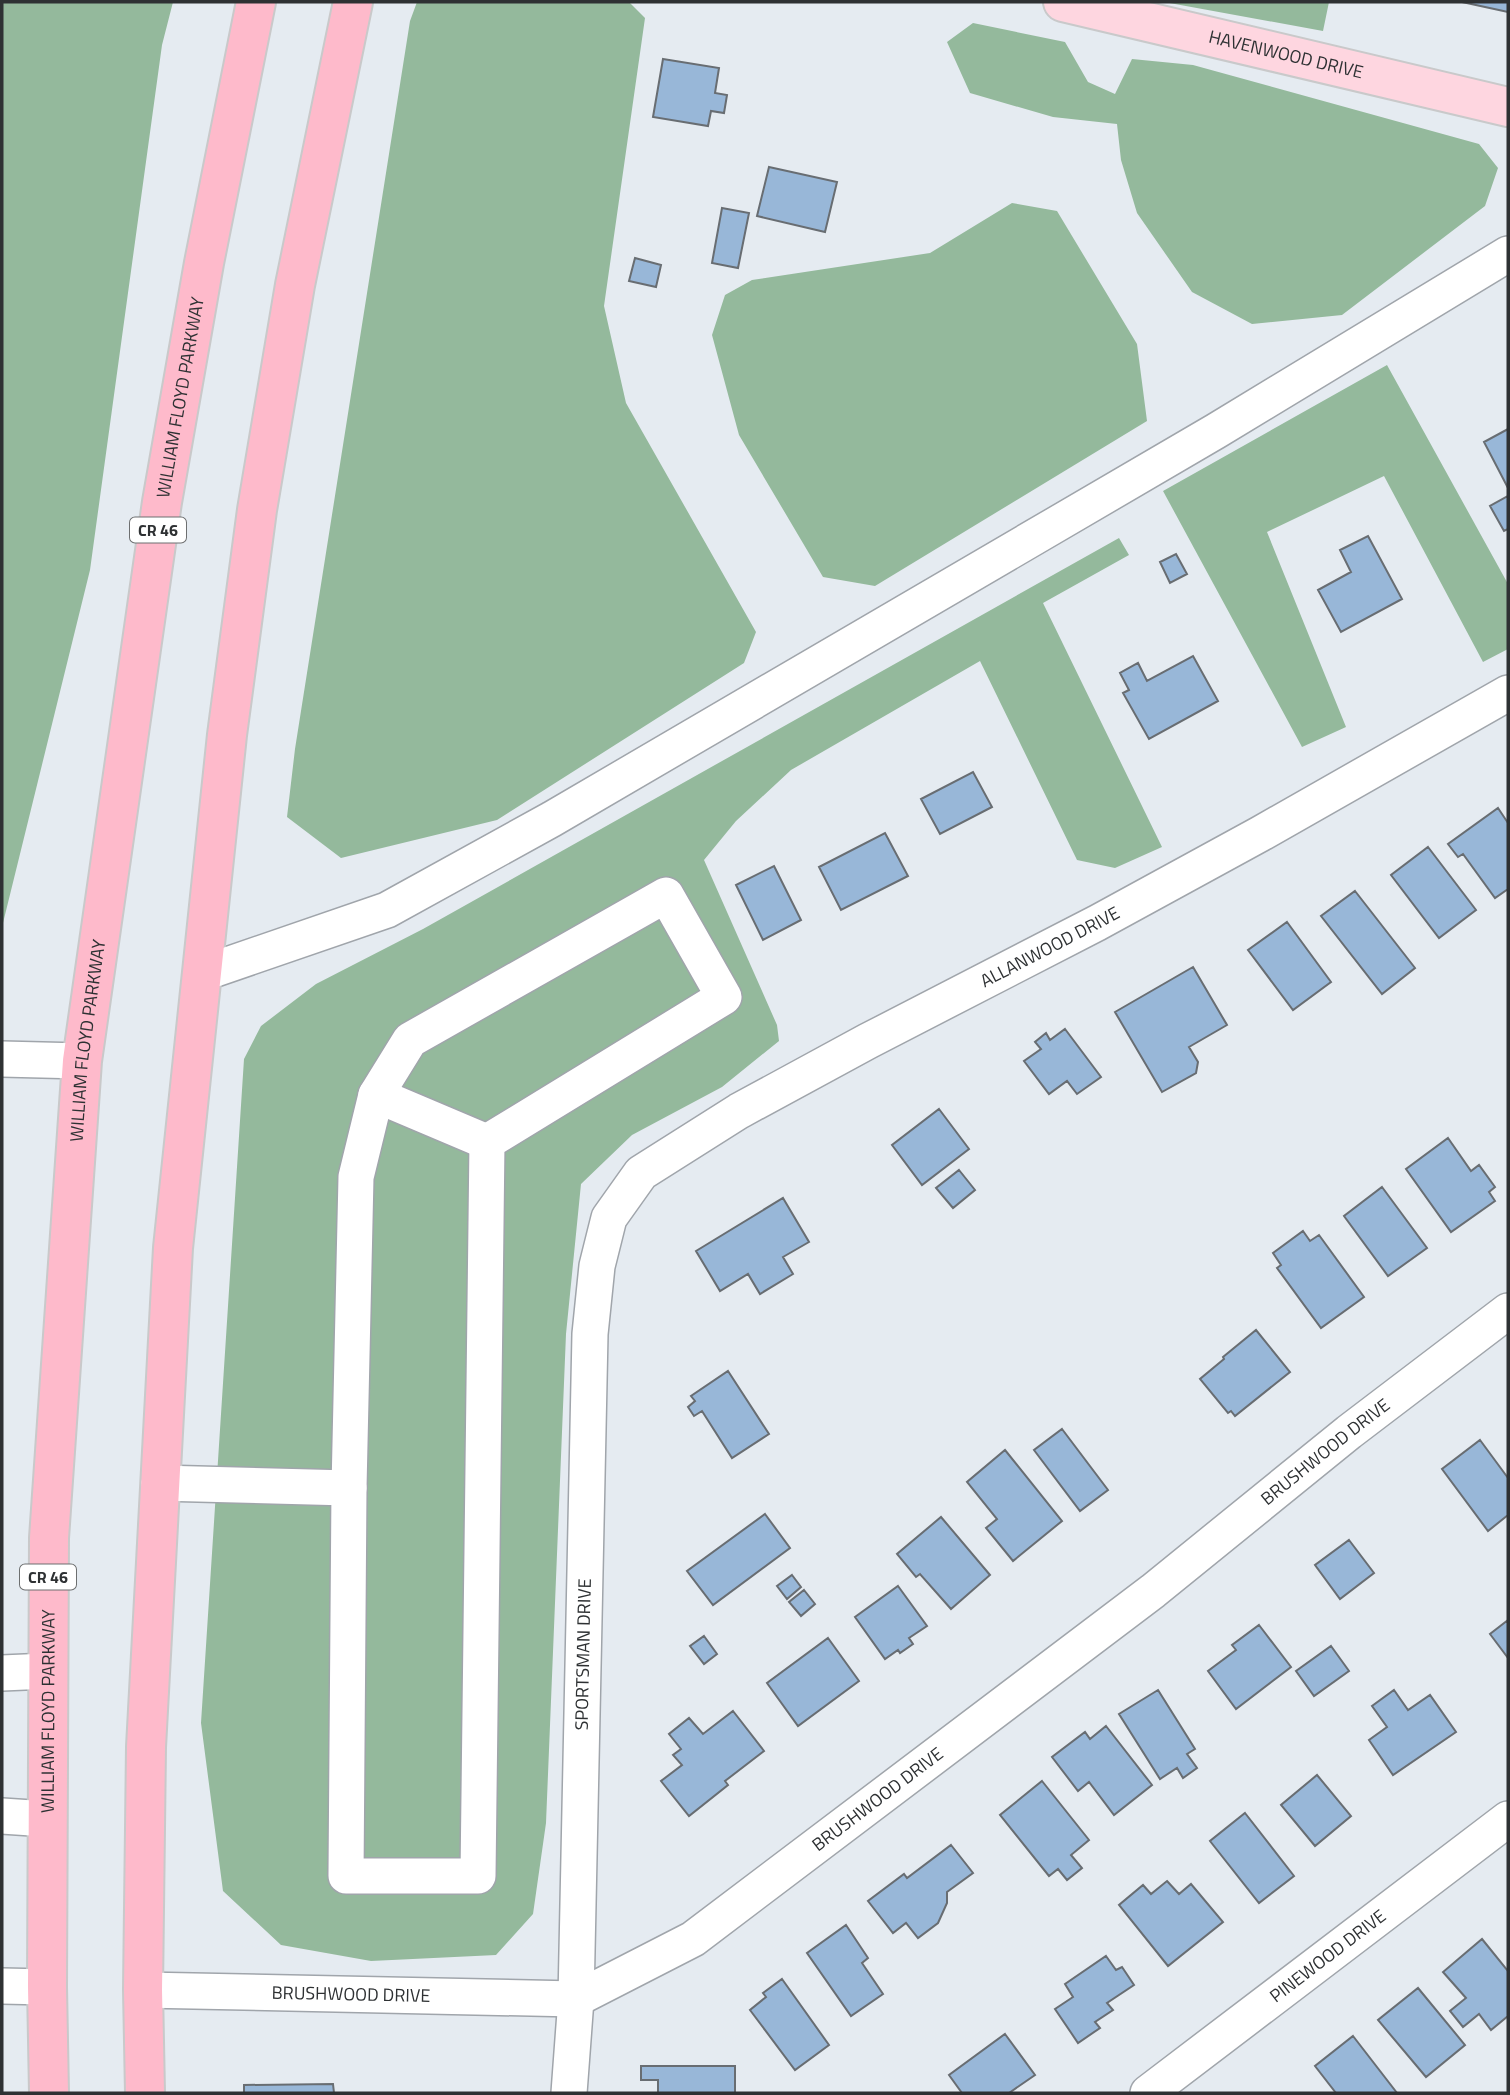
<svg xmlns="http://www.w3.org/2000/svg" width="1510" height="2095" font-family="'Titillium Web',sans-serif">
	<rect width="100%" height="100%" fill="#e5ebf1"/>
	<path fill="#94b99c" d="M2,2H173L162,45L90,570L2,927Z
		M417,2H629L645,18L604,306L626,403L756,632L744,663L497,820L341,858L287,817L295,749L410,21Z
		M1164,2H1329L1323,31Z
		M973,23L1065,42L1088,82L1115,94L1132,59L1193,65L1479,144L1498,168L1485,206L1342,315L1252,324L1192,292L1137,213L1121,160L1117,124L1053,117L970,93L947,42Z
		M1012,203L1057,211L1137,344L1147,421L875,586L823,577L739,435L712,335L725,295L752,280L930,253Z
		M1387,365L1508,584V649L1483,662L1384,476L1267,532L1346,727L1302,747L1163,491Z
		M1119,538L1129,555L1043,603L1162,847L1115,868L1077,860L980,661L791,770L736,821L704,860L777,1025L779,1041L722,1087L632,1135L581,1184L566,1334L546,1823L533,1914L496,1955L371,1961L281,1945L223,1891L201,1723L244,1059L261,1026L316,984L423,929Z"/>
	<path fill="#98b7d8" stroke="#686d72" stroke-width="2" d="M1462,2H1508V12Z
		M663,59L719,68L715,93L727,95L724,113L711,111L708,126L653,117Z
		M769,167L837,182L825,232L757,216Z
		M722,208L749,213L738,268L712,263Z
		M635,258L661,265L656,287L629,281Z
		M1508,429V488L1484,442Z
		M1508,496V529L1504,531L1490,506Z
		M1368,536L1402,599L1341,632L1318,590L1351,572L1340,550Z
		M1176,554L1187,574L1170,583L1160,562Z
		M1193,656L1218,701L1149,739L1123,693L1129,690L1120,673L1138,663L1147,681Z
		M973,772L992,807L940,834L921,799Z
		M1498,808L1508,823V889L1495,898L1463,854L1458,857L1448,844Z
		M885,833L908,876L841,910L819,867Z
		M1428,847L1476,910L1439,938L1391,875Z
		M774,866L801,920L763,940L736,885Z
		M1355,891L1415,968L1382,994L1321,916Z
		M1287,922L1331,982L1293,1010L1248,950Z
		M1193,967L1227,1025L1189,1047L1198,1062L1196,1073L1162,1092L1115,1012Z
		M1065,1029L1101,1077L1077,1094L1067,1081L1049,1094L1024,1061L1041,1049L1035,1042L1046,1033L1050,1040Z
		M939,1109L969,1149L922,1185L892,1145Z
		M1448,1138L1471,1171L1479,1165L1495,1187L1489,1192L1495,1201L1451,1232L1406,1169Z
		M959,1170L975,1190L953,1208L936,1188Z
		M1382,1187L1427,1248L1388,1276L1344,1216Z
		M783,1198L809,1242L783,1257L793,1274L760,1294L748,1274L720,1291L696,1251Z
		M1303,1231L1310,1241L1319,1235L1364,1297L1321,1328L1277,1268L1281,1265L1273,1253Z
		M1256,1330L1290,1372L1235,1416L1231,1411L1228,1413L1200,1379L1224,1359L1223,1357Z
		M728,1371L769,1434L732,1458L702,1411L694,1416L688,1407L695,1401L691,1396Z
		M1062,1429L1108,1490L1080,1511L1034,1450Z
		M1480,1440L1508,1478V1515L1488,1531L1442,1469Z
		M1005,1450L1062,1521L1013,1561L986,1528L997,1519L967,1482Z
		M765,1514L790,1548L713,1605L687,1571Z
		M941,1517L990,1575L951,1609L920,1574L916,1577L897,1554Z
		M1349,1540L1374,1573L1340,1599L1315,1565Z
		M792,1575L801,1587L787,1599L777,1586Z
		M898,1586L927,1626L909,1638L913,1644L900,1653L898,1650L885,1659L855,1617Z
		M804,1590L815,1604L801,1616L789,1602Z
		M1508,1620V1658L1490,1634Z
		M1259,1625L1291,1667L1236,1709L1208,1671L1236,1650L1232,1645Z
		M704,1636L717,1654L704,1664L690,1646Z
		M828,1638L859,1681L798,1726L767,1683Z
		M1331,1646L1349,1671L1314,1696L1296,1671Z
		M1158,1690L1195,1749L1187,1754L1197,1768L1183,1778L1177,1768L1160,1779L1119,1714Z
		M1394,1690L1408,1710L1430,1695L1456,1732L1393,1775L1369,1740L1387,1727L1372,1706Z
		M733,1711L764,1751L725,1781L728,1785L689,1816L661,1781L682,1765L673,1755L681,1749L669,1734L689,1718L703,1734Z
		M1106,1726L1152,1785L1114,1815L1089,1782L1078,1791L1052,1757L1085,1732L1090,1739Z
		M1317,1775L1351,1816L1315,1846L1281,1805Z
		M1042,1781L1089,1840L1071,1855L1082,1868L1067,1880L1058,1869L1049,1876L1000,1815Z
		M1245,1813L1294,1876L1259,1903L1210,1841Z
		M951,1845L973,1873L947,1892V1903L938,1923L918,1938L906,1923L893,1933L868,1901L904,1874L907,1878Z
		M1167,1881L1179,1894L1191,1884L1223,1922L1168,1966L1119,1905L1143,1885L1151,1894Z
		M846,1925L868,1958L862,1963L883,1994L851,2016L807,1953Z
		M1482,1939L1508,1971V2016L1491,2030L1479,2014L1463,2027L1450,2011L1466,1998L1443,1972Z
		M1106,1956L1116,1970L1122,1967L1134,1985L1107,2003L1113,2010L1095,2022L1100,2028L1078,2043L1055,2009L1073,1997L1065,1984Z
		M782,1979L829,2045L795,2070L750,2010L766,1997L763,1993Z
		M1418,1988L1465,2045L1426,2077L1378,2020Z
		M1005,2034L1035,2075L1009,2093H962L949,2075Z
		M1353,2036L1397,2093H1336L1315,2066Z
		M641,2066H735V2093H658V2080H641Z
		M333,2084L334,2093H244V2085Z"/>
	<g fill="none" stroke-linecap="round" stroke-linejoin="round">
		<g stroke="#a0a5ab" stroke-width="38">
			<g id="minor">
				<path d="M666,895L724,997L487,1142L478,1876H346L349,1488L356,1177L376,1095L410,1040Z"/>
				<path d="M201,974L387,910L552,819L1216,431L1508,254"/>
				<path d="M2,1059L82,1061"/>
				<path d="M376,1095L487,1142"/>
				<path d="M159,1483L349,1488"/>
				<path d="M2,1673L48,1671"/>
				<path d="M2,1816L47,1819"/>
				<path d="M2,1986L47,1987"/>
				<path id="s1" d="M143,1990L576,1999L693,1939L1153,1591L1349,1432L1508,1311"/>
				<path id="s2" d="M569,2093L576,1999L590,1334L597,1266L609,1218L641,1173L739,1111L868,1041L1097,923L1260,834L1508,693"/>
				<path id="s3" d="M1148,2093L1508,1819"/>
			</g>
		</g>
		<g stroke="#c9c9ca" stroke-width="42">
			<g id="major">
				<path id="s4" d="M1063,2L1508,107"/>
			</g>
		</g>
		<g stroke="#c9c9ca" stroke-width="42">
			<g id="highway">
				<path id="s5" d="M49,2093L47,1987L49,1538L82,1061L162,502L204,263L256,2"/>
				<path d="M145,2093L143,1990L146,1747L173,1248L227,735L257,510L295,285L353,2"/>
			</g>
		</g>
		<use href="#minor" stroke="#fff" stroke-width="35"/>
		<use href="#major" stroke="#fed6e0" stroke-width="38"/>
		<use href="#highway" stroke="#febacb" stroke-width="38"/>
	</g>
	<g text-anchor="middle" stroke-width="6" stroke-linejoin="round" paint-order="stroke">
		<g fill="#fff" stroke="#6d6f70" stroke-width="2">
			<rect x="130" y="517.5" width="56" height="25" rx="5"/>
			<rect x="20" y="1564.5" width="56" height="25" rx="5"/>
		</g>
		<g font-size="16" font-weight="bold" fill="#2e3133">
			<text x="158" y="536">CR 46</text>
			<text x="48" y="1583">CR 46</text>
		</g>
		<g font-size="18" fill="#2e3133" stroke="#fff">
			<text dy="6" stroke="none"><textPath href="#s4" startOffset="229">HAVENWOOD DRIVE</textPath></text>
			<text dy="6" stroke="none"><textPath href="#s5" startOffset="1704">WILLIAM FLOYD PARKWAY</textPath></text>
			<text dy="6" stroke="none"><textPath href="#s2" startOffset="1400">ALLANWOOD DRIVE</textPath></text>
			<text dy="6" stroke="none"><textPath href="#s5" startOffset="1054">WILLIAM FLOYD PARKWAY</textPath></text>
			<text dy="6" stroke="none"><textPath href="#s1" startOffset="1363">BRUSHWOOD DRIVE</textPath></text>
			<text dy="6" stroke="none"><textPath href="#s2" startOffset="439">SPORTSMAN DRIVE</textPath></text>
			<text dy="6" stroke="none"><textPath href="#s5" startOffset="382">WILLIAM FLOYD PARKWAY</textPath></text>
			<text dy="6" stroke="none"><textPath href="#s1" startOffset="796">BRUSHWOOD DRIVE</textPath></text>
			<text dy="6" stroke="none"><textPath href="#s3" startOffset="226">PINEWOOD DRIVE</textPath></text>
			<text dy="6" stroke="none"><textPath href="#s1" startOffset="208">BRUSHWOOD DRIVE</textPath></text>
		</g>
	</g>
	<rect width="1510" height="2095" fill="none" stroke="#2e3133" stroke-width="7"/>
</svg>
